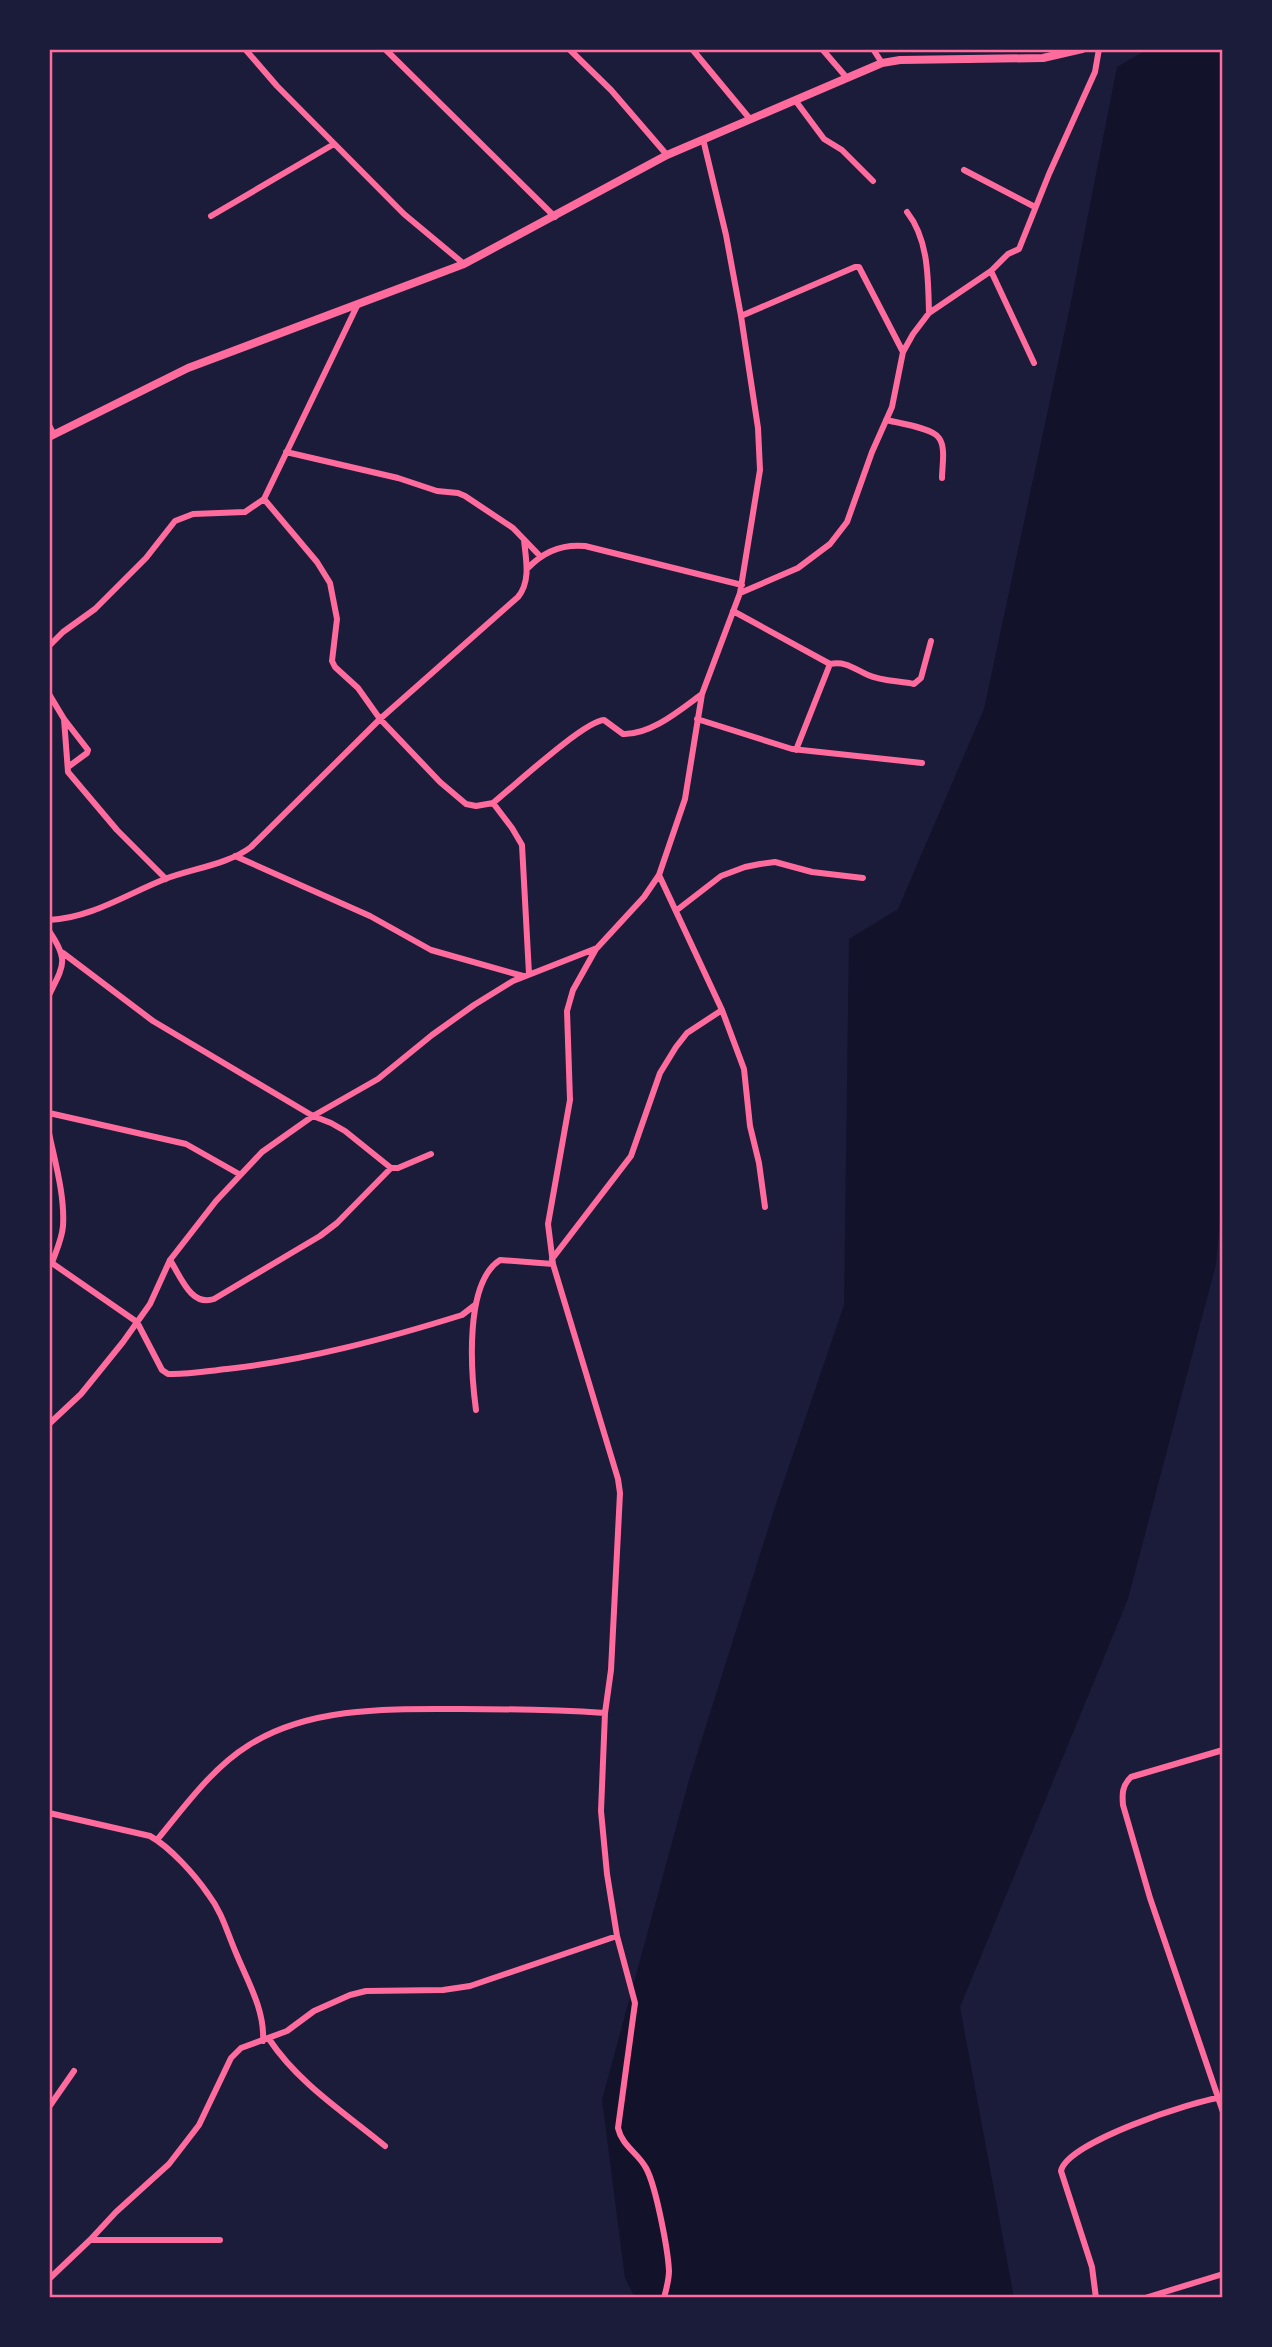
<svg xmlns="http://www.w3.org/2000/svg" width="1272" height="2347" font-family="Helvetica,sans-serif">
	<rect width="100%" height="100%" fill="#1b1b3a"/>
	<path fill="#12122b" d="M1148,49H1223V1186L1216,1264L1128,1599L960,2007L1014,2298H635L625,2278L602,2100L689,1780L774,1510L844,1305L849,939L898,909L984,709L1071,302L1117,67Z"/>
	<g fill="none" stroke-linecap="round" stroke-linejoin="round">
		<path stroke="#ff6b9d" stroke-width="6" d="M245,49L277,86L404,214L464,264
			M385,49L555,217
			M569,49L611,90L667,155
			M692,49L750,119
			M822,49L847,78
			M873,49L882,63
			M795,100L824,139L842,150L873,181
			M964,170L1035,207
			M907,212C929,240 928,279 929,313
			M211,216L334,144
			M991,271L1034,363
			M741,316L855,267H859L903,352
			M886,420C898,423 933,428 939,438C946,447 942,467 942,478
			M49,425L54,435
			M286,452L398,478L437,491L458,493L465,496L513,528L540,556
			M264,499L317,562L330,583L337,619L332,661L335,667L358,688L380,719L440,782L466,804L476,806L493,803L512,828L522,845L529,974
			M528,568C543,552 563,544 585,546L742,585
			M740,593L798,568L830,544L847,522L872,452L892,407L903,352L913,334L929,313L991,271L1008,254L1019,249L1049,174L1095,72L1099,49
			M733,611L830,664C847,661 854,669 868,675C881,681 900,681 914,684L921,678L931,641
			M49,646L63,632L95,609L146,558L175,521L193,514L245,512L264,499L357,306
			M49,694L64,719L88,750L87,753L68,767
			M64,719L68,772L117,830L166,879
			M697,719L792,749L922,763
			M796,750L830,664
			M493,803C513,787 584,721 604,720L623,734C651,735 680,710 702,694
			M235,856L370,916L431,950L523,976
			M659,875L722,1010L744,1069L750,1126L759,1163L765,1207
			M677,910L721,876L745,867L760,864L775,862L812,872L863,878
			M49,920C91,918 127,894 165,879C191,869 229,864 251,847L380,719L518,597C531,581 526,560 524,540
			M49,931C69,960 64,965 49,995
			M596,949L573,990L567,1011L570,1100L548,1224L553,1264L618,1479L620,1493L611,1670L605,1713L601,1811L607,1874L617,1936L635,2003L618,2128C622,2146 638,2153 646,2168C656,2186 668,2250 669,2271C669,2280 666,2290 664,2298
			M63,953L153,1021L313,1116L331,1123L345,1131L391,1168H398L431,1154
			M49,1113L186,1144L239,1174
			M49,1133C55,1162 65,1196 63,1226C62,1239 56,1251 52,1263
			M552,1259L631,1156L660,1073L676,1047L687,1033L722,1010
			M170,1260C181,1277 191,1307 214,1299L320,1236L337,1223L391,1168
			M49,1261L137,1322L162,1370L168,1374C187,1375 207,1371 227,1369C307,1360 385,1339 462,1315L475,1305
			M476,1410C471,1373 464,1283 500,1260L553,1264
			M49,1424L81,1394L123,1342L150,1304L170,1260L216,1201L262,1152L313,1116L378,1079L432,1035L474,1005L513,981L597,948L644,897L659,875L685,799L702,694L740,593L760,470L758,428L741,316L726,235L703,139
			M1223,1750L1131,1777C1122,1786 1122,1794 1123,1805L1150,1898L1223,2112
			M49,1813L150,1836C170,1847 195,1875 208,1894C222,1912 227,1932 236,1953C247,1980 265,2010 263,2041
			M157,1840C185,1806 212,1768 249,1745C311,1706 391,1709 461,1709C509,1709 557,1710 605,1713
			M269,2039C298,2083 345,2113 385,2146
			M49,2107L74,2071
			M90,2240H220
			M49,2279L90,2240L116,2212L169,2164L199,2125L231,2058L241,2048L287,2031L314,2011L350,1995L366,1991L443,1990L470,1986L617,1936
			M1096,2298L1092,2267L1061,2171C1067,2142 1193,2101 1223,2097
			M1145,2298L1223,2274"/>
		<path stroke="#ff6b9d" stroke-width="8" d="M49,437L188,368L464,264L667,155L882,63L900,60L1043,58L1082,49"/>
	</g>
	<rect width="1272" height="2347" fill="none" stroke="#1b1b3a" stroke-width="102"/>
	<rect x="51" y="51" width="1170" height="2245" fill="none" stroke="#ff6b9d" stroke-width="2.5"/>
</svg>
